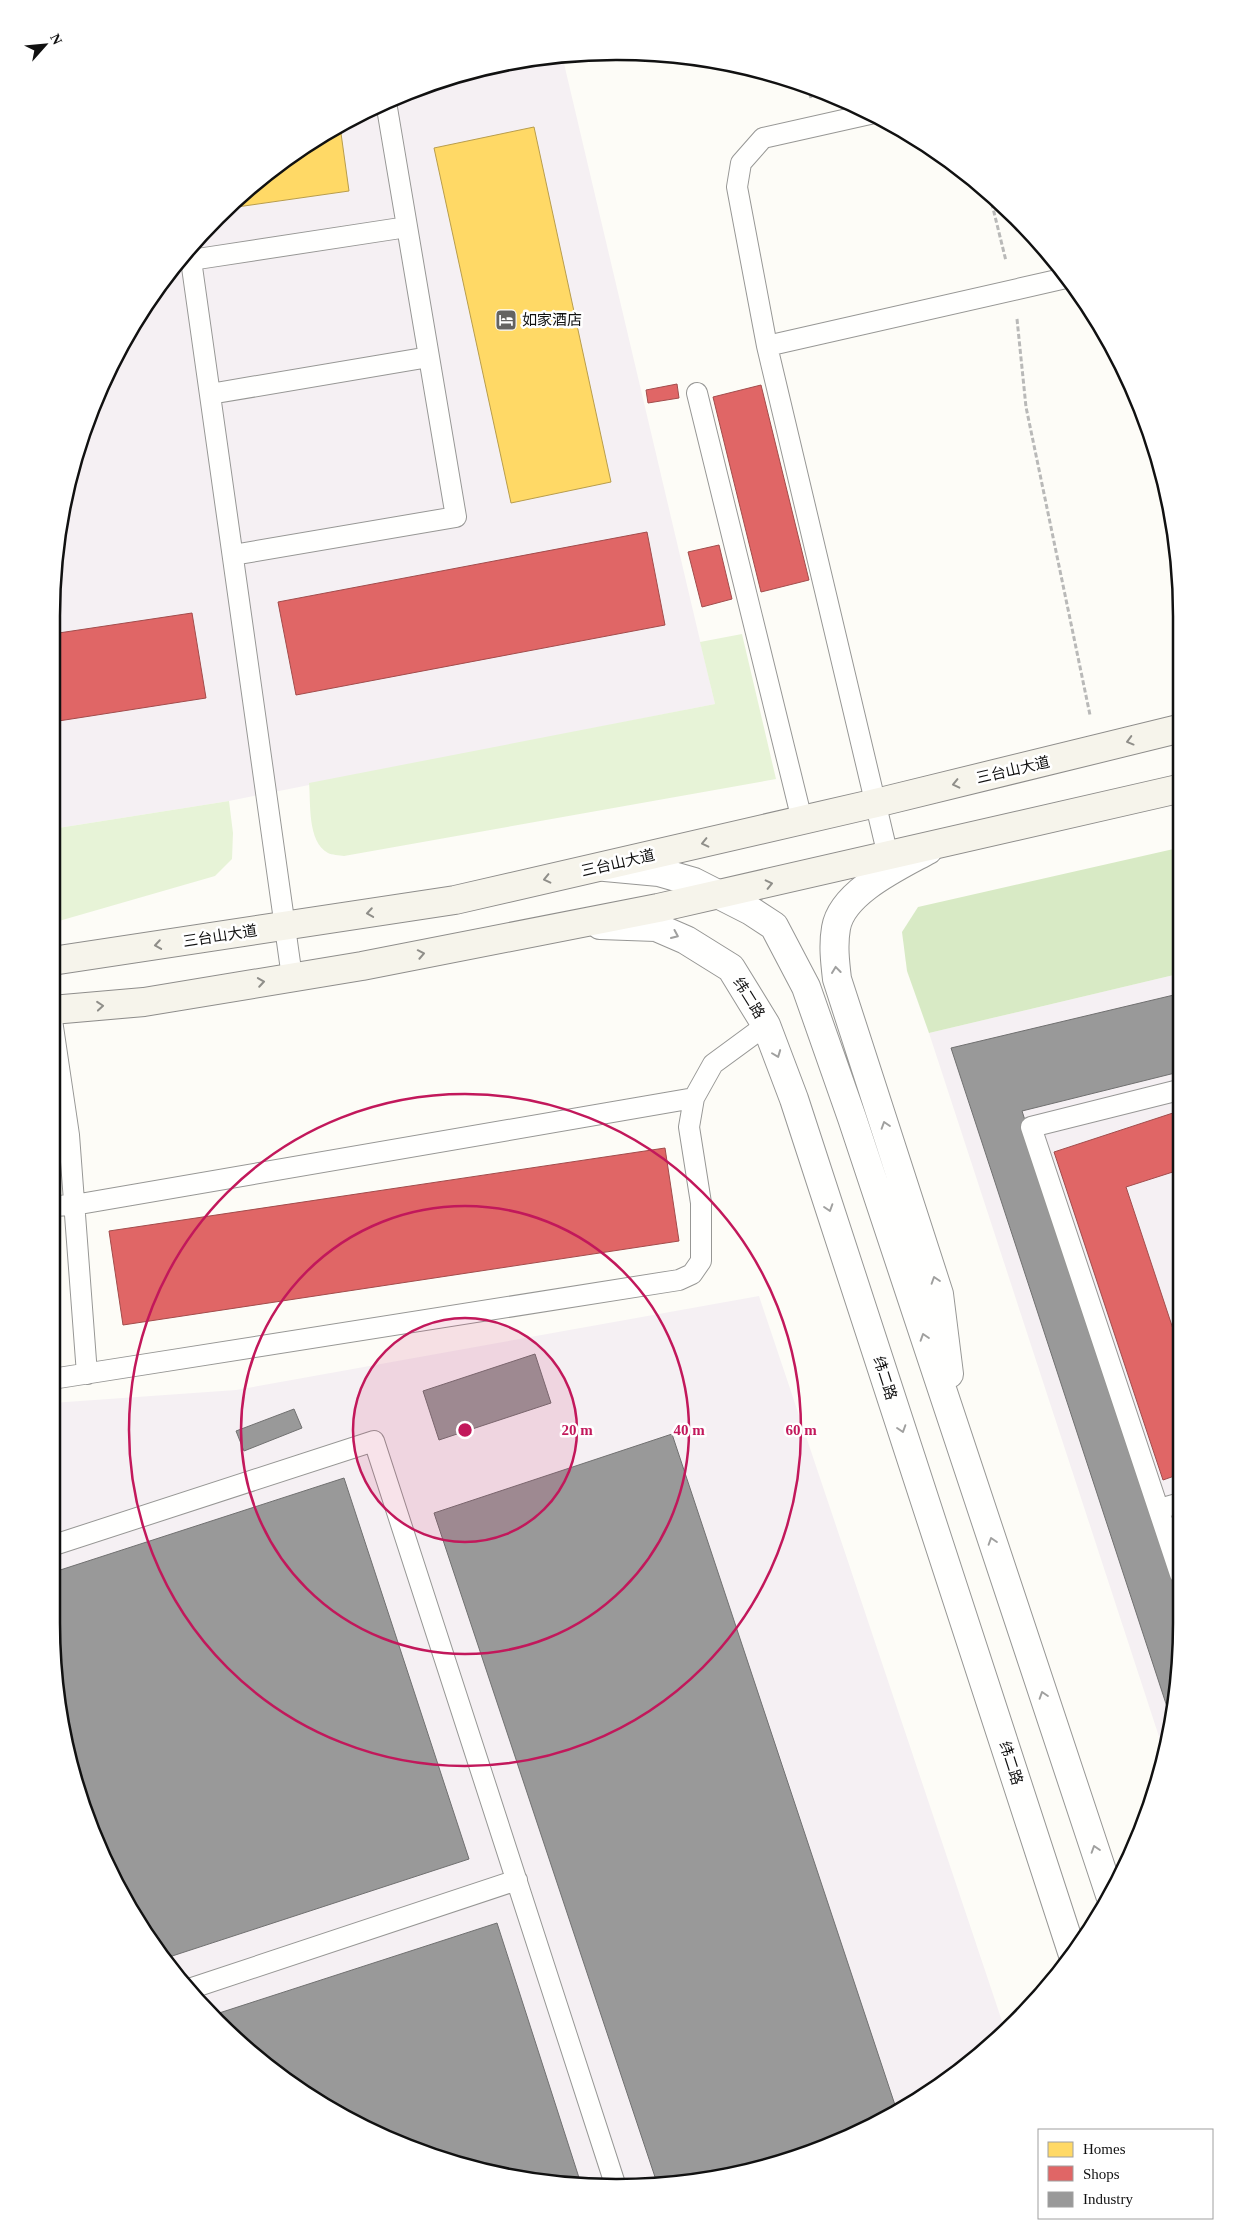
<svg xmlns="http://www.w3.org/2000/svg" width="1233" height="2239" font-family="'Times New Roman','Noto Sans SC',serif">
	<rect width="100%" height="100%" fill="#fdfcf7"/>
	<path fill="#f5f0f3" d="M562,55L715,704L229,801L52,829V580L71,470L127,334L191,244L272,168L366,110L470,71Z
		M1178,974L1181,1659L1165,1755L929,1033Z
		M759,1296L1005,2030L989,2047L930,2093L833,2145L763,2169L654,2187H579L303,2093L244,2047L168,1967L127,1905L81,1804L62,1732L51,1623L52,1403L236,1390Z"/>
	<path fill="#e7f3d7" d="M742,634L776,779L344,856C339,855 332,855 328,853C307,841 311,804 309,783L715,704L700,642Z
		M229,801L233,833L232,859L215,876L52,923V829Z"/>
	<path fill="#d8eac5" d="M1178,848V974L929,1033L907,971L902,932L918,907Z"/>
	<path fill="#ffd966" stroke="#b89d4c" d="M340,126L349,191L230,208L272,168Z
		M534,127L611,482L511,503L434,148Z"/>
	<path fill="#e06666" stroke="#a24c4c" d="M677,384L679,398L648,403L646,390Z
		M761,385L809,580L761,592L713,397Z
		M647,532L665,625L296,695L278,602Z
		M719,545L732,599L702,607L688,552Z
		M192,613L206,698L52,722V634Z
		M1179,1111V1170L1126,1187L1180,1350V1474L1163,1480L1054,1152Z
		M665,1148L679,1241L123,1325L109,1231Z"/>
	<path fill="#999" stroke="#707070" d="M1178,994L1179,1072L1022,1111L1180,1600L1181,1659L1171,1719L951,1048Z
		M535,1354L551,1403L439,1440L423,1391Z
		M294,1409L302,1428L244,1451L236,1431Z
		M672,1434L897,2111L833,2145L763,2169L658,2186L434,1513Z
		M344,1478L469,1859L163,1959L127,1905L81,1804L62,1732L51,1622V1573Z
		M497,1923L582,2187L470,2169L400,2145L303,2093L244,2047L213,2015Z"/>
	<g fill="none" stroke-linecap="round" stroke-linejoin="round">
		<g stroke="#979795" stroke-width="22">
			<path id="service" d="M870,114L763,138L741,163L737,187L767,346L888,856
				M767,346L1066,278
				M697,393L802,820
				M210,394L429,357
				M233,555L456,517L386,102
				M292,977L191,260L407,227
				M52,1020L69,1135L87,1374
				M1179,1090L1031,1127L1180,1574
				M52,1206L74,1205L694,1098
				M52,1379L679,1280L692,1274L701,1261V1203L689,1127L694,1098L713,1064L766,1025
				M1159,1509L1180,1503
				M51,1546L374,1441L616,2187
				M189,1989L517,1880"/>
		</g>
		<g stroke="#979795" stroke-width="30">
			<path id="tertiary" d="M928,850C899,866 842,892 836,928C833,945 835,962 837,979L939,1294L949,1374
				M605,867L659,872L694,882L751,911L774,926L806,987L852,1118L1110,1895
				M600,925L656,927L686,940L731,968L766,1025L794,1099L1073,1955"/>
		</g>
		<g stroke="#8e8d8b" stroke-width="30">
			<path id="secondary" d="M52,961L455,900L876,803L1178,729
				M52,1010L144,1002L362,966L658,908L1178,789"/>
		</g>
		<path stroke="#b9b9b8" stroke-width="3" stroke-dasharray="5 2.5" stroke-linecap="butt" d="M808,86L811,98
			M990,196L1006,261
			M1017,319L1026,407L1090,715"/>
		<use href="#service" stroke="#fffffe" stroke-width="20"/>
		<use href="#tertiary" stroke="#fffffe" stroke-width="28"/>
		<use href="#secondary" stroke="#f6f4eb" stroke-width="28"/>
	</g>
	<defs><path id="oneway-chevron" d="M-2-3.5L2.5 0L-2 3.5" fill="none" stroke-width="1.6" stroke-linecap="round" stroke-linejoin="round" transform="scale(1.25)"/></defs>
	<g stroke="#8f8e89">
		<use href="#oneway-chevron" transform="translate(1130 741) rotate(165)"/>
		<use href="#oneway-chevron" transform="translate(956 784) rotate(167)"/>
		<use href="#oneway-chevron" transform="translate(705 843) rotate(167)"/>
		<use href="#oneway-chevron" transform="translate(547 879) rotate(167)"/>
		<use href="#oneway-chevron" transform="translate(769 884) rotate(-13)"/>
		<use href="#oneway-chevron" transform="translate(370 913) rotate(171)"/>
		<use href="#oneway-chevron" transform="translate(158 945) rotate(171)"/>
		<use href="#oneway-chevron" transform="translate(421 954) rotate(-11)"/>
		<use href="#oneway-chevron" transform="translate(261 982) rotate(-9)"/>
		<use href="#oneway-chevron" transform="translate(100 1006) rotate(-5)"/>
	</g>
	<g stroke="#a0a09f">
		<use href="#oneway-chevron" transform="translate(675 935) rotate(24)"/>
		<use href="#oneway-chevron" transform="translate(836 970) rotate(-97)"/>
		<use href="#oneway-chevron" transform="translate(777 1054) rotate(69)"/>
		<use href="#oneway-chevron" transform="translate(885 1125) rotate(-108)"/>
		<use href="#oneway-chevron" transform="translate(829 1208) rotate(72)"/>
		<use href="#oneway-chevron" transform="translate(935 1280) rotate(-108)"/>
		<use href="#oneway-chevron" transform="translate(924 1337) rotate(-108)"/>
		<use href="#oneway-chevron" transform="translate(902 1429) rotate(72)"/>
		<use href="#oneway-chevron" transform="translate(992 1541) rotate(-108)"/>
		<use href="#oneway-chevron" transform="translate(1043 1695) rotate(-108)"/>
		<use href="#oneway-chevron" transform="translate(1095 1849) rotate(-108)"/>
	</g>
	<circle cx="465" cy="1430" r="112" fill="#c2185b" fill-opacity=".12"/>
	<g fill="none" stroke="#c2185b" stroke-width="2.5">
		<circle cx="465" cy="1430" r="112"/>
		<circle cx="465" cy="1430" r="224"/>
		<circle cx="465" cy="1430" r="336"/>
	</g>
	<defs>
		<g id="hotel-square" transform="scale(1.125)"><rect x="-9" y="-9" width="18" height="18" rx="4" fill="#646362" stroke="#fff"/><path d="M-6-4.5h1.5V1H6V5H4.5V3h-9V5H-6ZM-4 0a1.8 1.8 0 1 1 3.6 0ZM.5 0V-2.5h3Q6-2.5 6 0Z" fill="#fff"/></g>
	</defs>
	<g fill-rule="evenodd">
		<use href="#hotel-square" x="506" y="320"/>
	</g>
	<g text-anchor="middle" stroke-width="5" stroke-linejoin="round" paint-order="stroke">
		<g font-size="15" fill="#111" stroke="#fff" text-anchor="start">
			<text x="522" y="325">如家酒店</text>
		</g>
		<g font-size="15" fill="#111" stroke="#fff">
			<text transform="translate(1013 770) rotate(-13)" y="5">三台山大道</text>
			<text transform="translate(618 863) rotate(-13)" y="5">三台山大道</text>
			<text transform="translate(220 936) rotate(-9)" y="5">三台山大道</text>
			<text transform="translate(749 998) rotate(58)" y="5">纬二路</text>
			<text transform="translate(885 1378) rotate(72)" y="5">纬二路</text>
			<text transform="translate(1011 1763) rotate(72)" y="5">纬二路</text>
		</g>
	</g>
	<path d="M0 0H1233V2239H0ZM616 60H617A556 556 0 0 1 1173 616V1623A556 556 0 0 1 617 2179H616A556 556 0 0 1 60 1623V616A556 556 0 0 1 616 60Z" fill="#fff" fill-rule="evenodd"/>
	<path fill="none" stroke="#111" stroke-width="2.5" d="M616 60H617A556 556 0 0 1 1173 616V1623A556 556 0 0 1 617 2179H616A556 556 0 0 1 60 1623V616A556 556 0 0 1 616 60Z"/>
	<circle cx="465" cy="1430" r="8" fill="#c2185b" stroke="#fff" stroke-width="2.5"/>
	<g font-size="15" text-anchor="middle" font-weight="bold" fill="#c2185b" stroke="#fff" stroke-width="5" stroke-linejoin="round" paint-order="stroke">
		<text x="577" y="1435">20 m</text>
		<text x="689" y="1435">40 m</text>
		<text x="801" y="1435">60 m</text>
	</g>
	<rect x="1038" y="2129" width="175" height="90" fill="#ffffff" stroke="#a0a0a0"/>
	<rect x="1048" y="2142" width="25" height="15" fill="#ffd966" stroke="#a0a0a0"/>
	<text x="1083" y="2154" font-size="15" fill="#111111">Homes</text>
	<rect x="1048" y="2166" width="25" height="15" fill="#e06666" stroke="#a0a0a0"/>
	<text x="1083" y="2179" font-size="15" fill="#111111">Shops</text>
	<rect x="1048" y="2192" width="25" height="15" fill="#999999" stroke="#a0a0a0"/>
	<text x="1083" y="2204" font-size="15" fill="#111111">Industry</text>
	<g transform="translate(45 45) rotate(63)" stroke="#ffffff" stroke-width="4" paint-order="stroke">
	<path d="M0-4L9 19L0 12L-9 19Z" fill="#111111"/>
	<text y="-8" font-size="14" font-weight="bold" text-anchor="middle" fill="#111111">N</text>
	</g>
</svg>
